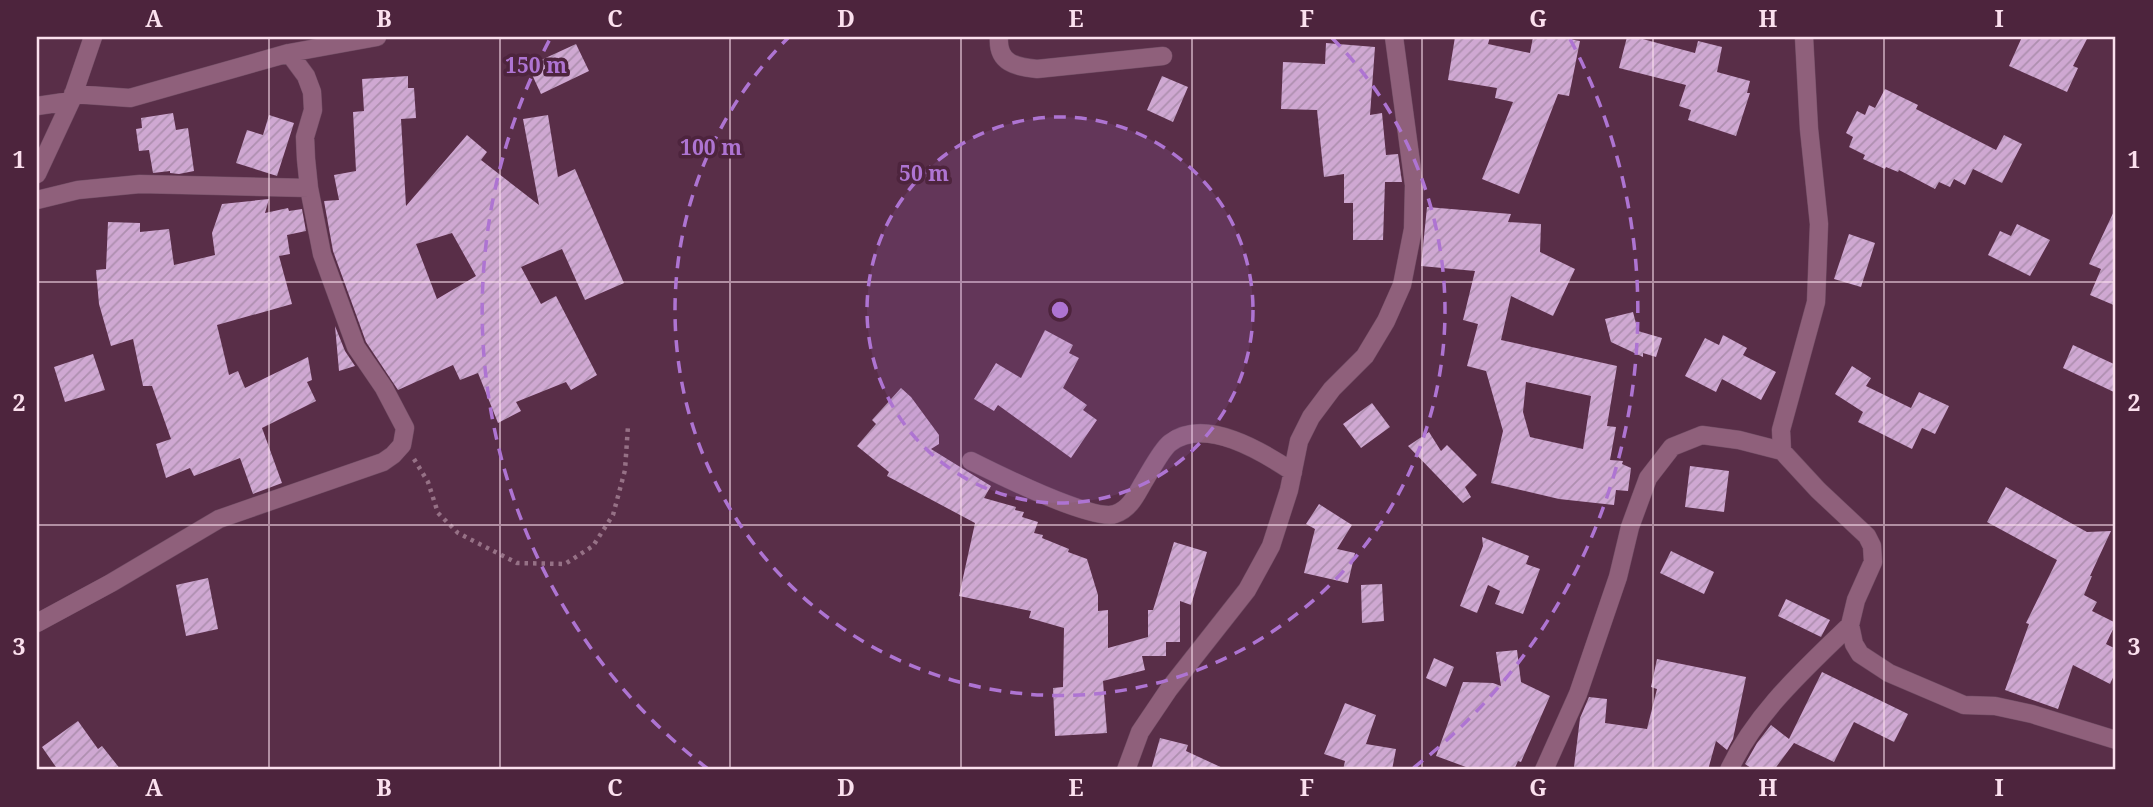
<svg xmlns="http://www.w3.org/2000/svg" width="2153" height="807" font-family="'Noto Serif',serif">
	<defs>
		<pattern id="building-hatch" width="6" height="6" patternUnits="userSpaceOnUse" patternTransform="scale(1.75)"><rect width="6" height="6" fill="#cfa8d2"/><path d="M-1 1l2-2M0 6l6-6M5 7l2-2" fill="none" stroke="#ae8faf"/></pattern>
	</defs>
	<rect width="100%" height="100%" fill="#592e48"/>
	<path fill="url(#building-hatch)" fill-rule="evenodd" d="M1455,37H1490L1488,44L1530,53L1533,37H1559L1580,41L1569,96L1558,94L1519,194L1482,179L1513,102L1495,98L1497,88L1448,80Z
		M1627,37H1635L1695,53L1698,41L1722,47L1717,72L1750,81L1747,93H1750L1736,136L1688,120L1691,110L1679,106L1686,85L1619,68Z
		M2022,37H2088L2073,66L2078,68L2067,92L2009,66Z
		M1326,43L1375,47L1370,115L1382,113L1386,155L1398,154L1402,182H1385L1383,240H1353V203H1344V174L1324,177L1317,110L1281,109L1283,62L1325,64Z
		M576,44L589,71L541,94L528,66Z
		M408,76V88H414L416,118L401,119L406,206L467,135L487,152L481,160L539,205L523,119L548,115L558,177L575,169L624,283L585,300L562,249L521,267L541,304L556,296L597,375L571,390L566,382L516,402L521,411L498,423L478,373L460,380L453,365L398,390L366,342L333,251L324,201L339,200L334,175L356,171L353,112L364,111L362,79ZM452,233L476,276L437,299L416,244Z
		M1162,76L1188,87L1173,122L1147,110Z
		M1885,89L1918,105L1916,109L1996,150L2004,135L2022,144L2002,183L1973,169L1965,185L1954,179L1950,187L1939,182L1935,189L1899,170L1898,172L1886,167L1885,169L1863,159L1865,155L1849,147L1853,137L1846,133L1857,111L1865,115L1869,105L1875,108Z
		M173,113L176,130L188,128L194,171L179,174L170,173V171L153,173L149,150L139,151L136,129L142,128L141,118Z
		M269,115L294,123L277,176L236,163L247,130L263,135Z
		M269,199L265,213L288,208L289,211L302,209L306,231L287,235L290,254L279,256L292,304L217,325L229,375L238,371L245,388L308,357L312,380L307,382L316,401L262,428L282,483L253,494L240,458L194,476L190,468L166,478L156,444L171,439L152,386H143L133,339L111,346L99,304L96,270L106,269L108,222L140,223V232L169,229L174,265L215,255L212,233L222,204Z
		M1427,207L1511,214L1508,222L1541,224L1540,252L1575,269L1553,316L1511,296L1501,340L1617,366L1607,426L1616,427L1610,460L1623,461L1622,464L1631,468L1628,491L1616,490L1614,505L1559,499L1491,483L1503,431L1486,371L1467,366L1478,324L1463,320L1475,271L1421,266ZM1526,382L1591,396L1583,449L1530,437L1523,412Z
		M2116,207V306L2090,295L2101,269L2089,264Z
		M2017,224L2050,240L2030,276L1988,255L2000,231L2011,236Z
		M1849,234L1875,243L1861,287L1834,279Z
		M1633,312L1638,331L1662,338L1656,357L1643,353V357L1611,342L1605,319Z
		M335,326L345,351L355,366L339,371Z
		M1045,330L1073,345L1069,353L1079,358L1063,388L1087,405L1083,410L1097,420L1071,458L998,405L994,411L974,399L996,363L1021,378Z
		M1723,335L1747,348L1743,355L1776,372L1761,400L1722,379L1716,392L1685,376L1705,338L1719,345Z
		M2073,345L2116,365V393L2063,368Z
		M93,354L105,390L65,402L54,367Z
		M1852,366L1871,378L1866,386L1911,408L1919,392L1949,406L1935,434L1922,428L1912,449L1858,422L1863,412L1835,394Z
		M901,388L911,397L939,435V444L931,449L991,486L984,498L1016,507L1015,510L1024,512L1022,517L1038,522L1034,533L1043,535L1042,538L1069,549L1068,552L1087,559L1098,595V611L1108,610V648L1148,637V610H1153L1174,542L1207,552L1191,605L1180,601V642H1166V656H1142L1145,670L1103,681L1107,733L1055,736L1053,688L1063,687L1064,628L1029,618L1031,611L959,596L975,523L887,476L889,472L857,446L876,424L872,420Z
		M1372,403L1390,427L1361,448L1343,424Z
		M1429,432L1441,451L1447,445L1477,475L1465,487L1471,497L1463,503L1408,446Z
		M1690,466L1729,471L1724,512L1685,507Z
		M2006,487L2087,532L2111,531L2090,576H2092L2084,595L2097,602L2092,611L2116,623L2106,644L2116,649V671L2110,684L2073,665L2058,709L2005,690L2029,624L2026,623L2057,560L1987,522Z
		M1319,504L1352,525L1337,549L1355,553L1348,583L1304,573L1315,529L1306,524Z
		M1482,537L1529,556L1526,564L1540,569L1523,614L1495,604L1500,591L1488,585L1477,613L1460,606L1483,546Z
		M1671,551L1714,572L1704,594L1660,573Z
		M208,578L218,629L186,636L176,585Z
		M1382,584L1384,621L1362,623L1361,585Z
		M1786,599L1830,620L1821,637L1778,616Z
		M1517,650L1521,682L1550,696L1521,762L1518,761L1514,770H1474L1436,756L1463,682L1493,683L1501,686L1496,652Z
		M1434,658L1454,667L1446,687L1426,678Z
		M1657,659L1746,677L1733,739L1727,750L1716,741L1708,770H1597L1574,767L1580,718L1589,697L1607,699L1605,723L1647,729L1657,689L1651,687Z
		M1822,672L1908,714L1894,742L1854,722L1834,762L1792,742L1794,743L1774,770H1754L1745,764L1757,743L1771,725L1789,739Z
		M1345,703L1376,715L1366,744L1396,749L1392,770H1343L1345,761L1324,754Z
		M78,721L98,749L102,746L121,770H58L42,747Z
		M1160,738L1188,745L1186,751L1227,770H1151Z"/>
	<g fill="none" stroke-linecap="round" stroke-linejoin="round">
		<g stroke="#714d64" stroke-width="19">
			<path id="minor" d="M999,37C997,63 1016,67 1037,69L1163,56
				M1804,37L1809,129L1819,224L1816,302L1781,430L1782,451L1818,490L1867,536L1872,546L1873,562L1856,600L1850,625L1854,644L1860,654L1889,673L1964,705L1995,706L2032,714L2116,740
				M73,94L130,98L289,53L377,37
				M37,106L71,101
				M37,174L71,101L93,37
				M37,200L78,190L140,184L309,188
				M971,461C995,473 1093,522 1115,514C1130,509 1136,495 1143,483C1150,472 1161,450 1170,443C1205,416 1263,452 1293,472
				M37,623L111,583L219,519L383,462L393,455L402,445L405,428L384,388L356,347L322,254L309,188L306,159L305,137L313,110L312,92L306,76L289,53
				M1126,770L1140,732L1169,689L1247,590L1271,546L1289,490L1299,441L1311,417L1332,389L1365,356L1386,321L1402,285L1413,229L1414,185L1394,37
				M1544,770L1578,694L1618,577L1630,527L1648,478L1672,447L1702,435L1739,440L1782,451
				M1729,770C1756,712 1805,669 1850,625"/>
		</g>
		<path stroke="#967186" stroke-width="4.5" stroke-dasharray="3.5 5" stroke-linecap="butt" d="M414,459L428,482L438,513L458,533L517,563L565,564L593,546L613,515L625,470L628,426"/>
		<use href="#minor" stroke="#8f607b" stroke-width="18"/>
	</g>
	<path fill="none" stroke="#fbe0ee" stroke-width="2" stroke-opacity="0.55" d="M269,37V770M500,37V770M730,37V770M961,37V770M1192,37V770M1422,37V770M1653,37V770M1884,37V770M37,282H2116M37,525H2116"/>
	<circle cx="1060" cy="310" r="193" fill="#ae74d2" fill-opacity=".12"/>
	<g fill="none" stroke="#ae74d2" stroke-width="3.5" stroke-dasharray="12 9">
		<circle cx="1060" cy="310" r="193"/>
		<path d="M1332 38A385 385 0 1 1 788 38"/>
		<path d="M708 769A578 578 0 0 1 550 39M1570 39A578 578 0 0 1 1412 769"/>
	</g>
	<circle cx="1060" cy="310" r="10" fill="#ae74d2" stroke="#4d243d" stroke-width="3.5"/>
	<g font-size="21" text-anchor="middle" font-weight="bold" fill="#ae74d2" stroke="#4d243d" stroke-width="7" stroke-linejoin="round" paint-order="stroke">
		<text x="536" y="73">150 m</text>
		<text x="711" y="155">100 m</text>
		<text x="924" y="181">50 m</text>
	</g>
	<rect width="2153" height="807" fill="none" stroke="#4d243d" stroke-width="77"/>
	<rect x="38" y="38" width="2076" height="730" fill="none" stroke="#fbe0ee" stroke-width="2.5"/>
	<g font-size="23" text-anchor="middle" font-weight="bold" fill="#fbe0ee">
		<text x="154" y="27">A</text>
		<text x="384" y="27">B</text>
		<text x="615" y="27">C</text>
		<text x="846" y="27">D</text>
		<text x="1076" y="27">E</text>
		<text x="1307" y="27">F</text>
		<text x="1538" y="27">G</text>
		<text x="1768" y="27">H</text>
		<text x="1999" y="27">I</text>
		<text x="19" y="168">1</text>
		<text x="2134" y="168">1</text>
		<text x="19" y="411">2</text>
		<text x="2134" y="411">2</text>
		<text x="19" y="655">3</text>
		<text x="2134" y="655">3</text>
		<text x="154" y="796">A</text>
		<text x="384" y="796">B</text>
		<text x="615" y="796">C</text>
		<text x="846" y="796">D</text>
		<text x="1076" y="796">E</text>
		<text x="1307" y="796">F</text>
		<text x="1538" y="796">G</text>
		<text x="1768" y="796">H</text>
		<text x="1999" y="796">I</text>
	</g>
</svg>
